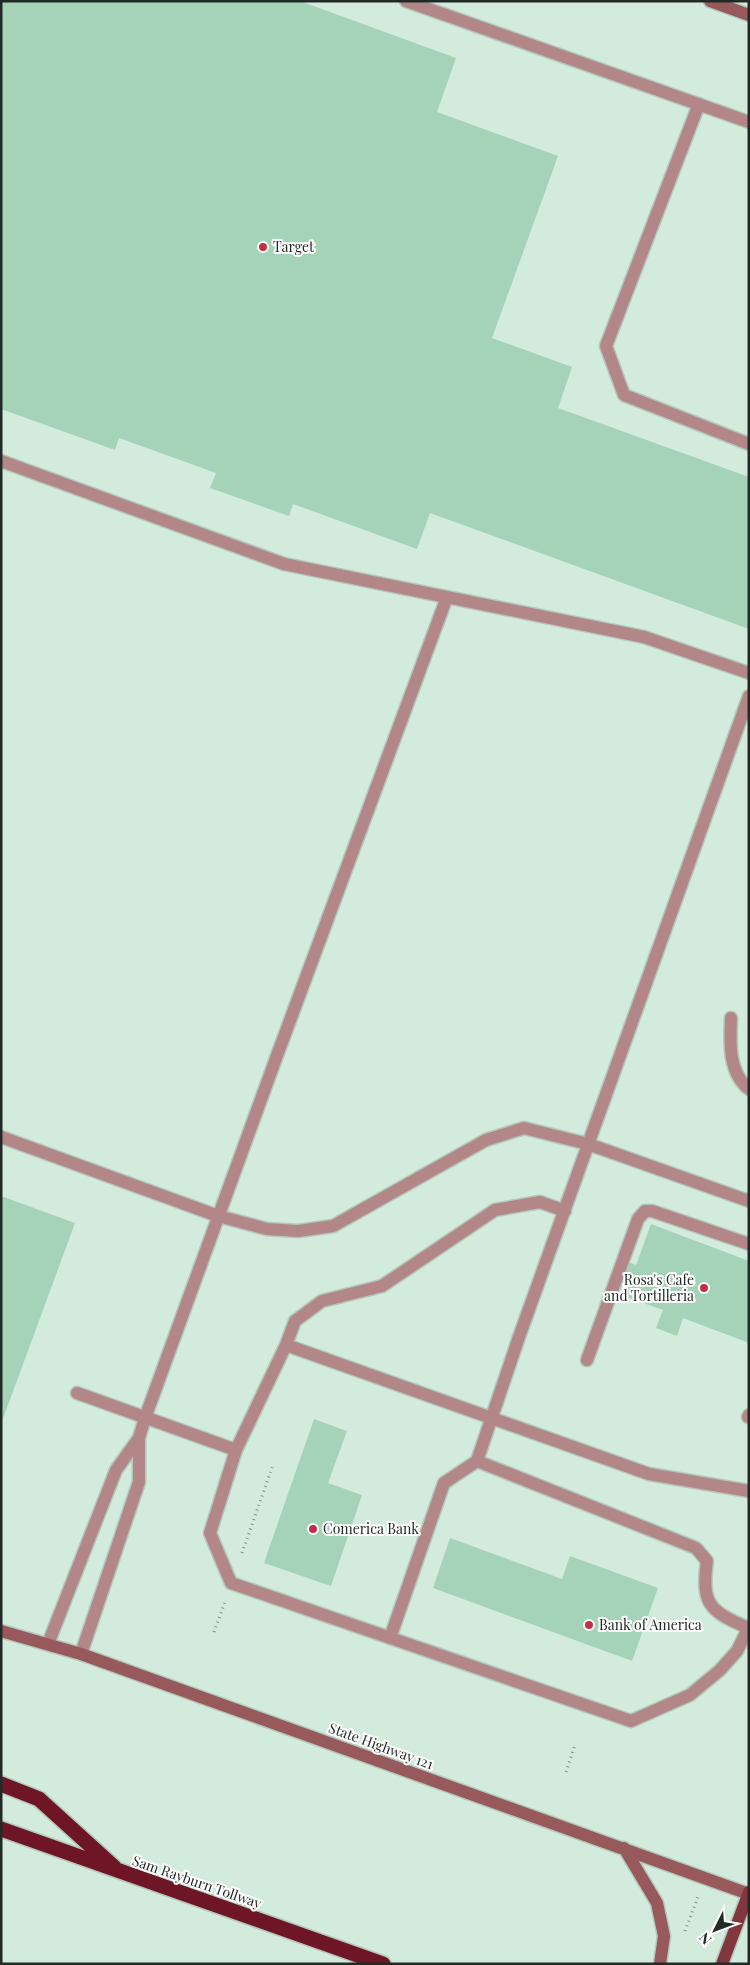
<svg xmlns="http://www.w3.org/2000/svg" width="750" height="1965" font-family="'Playfair Display',serif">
	<rect width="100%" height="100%" fill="#d3ebdc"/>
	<path fill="#a5d3b7" d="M1,1H300L456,58L437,112L558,156L492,338L572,367L558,408L749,477V629L430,513L417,549L293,504L289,516L210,488L216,473L119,438L115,450L1,409Z
		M1,1196L75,1223L1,1424Z
		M651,1224L749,1261V1343L683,1318L677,1336L656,1328L663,1310L624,1296L629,1283L610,1278L618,1258L636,1265Z
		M314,1419L347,1431L328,1483L362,1495L331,1586L264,1563Z
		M450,1538L562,1579L570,1556L658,1588L632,1661L433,1588Z"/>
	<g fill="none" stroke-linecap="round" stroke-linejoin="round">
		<g stroke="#b3c8bb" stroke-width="15">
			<path id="service" d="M406,1L749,122
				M699,104L606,346L624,395L749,444
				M1,461L284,564L644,637L749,673
				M731,1018C730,1043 728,1072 749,1089
				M1,1137L218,1216L267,1229L298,1231L333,1226L486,1140L524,1128L588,1144L749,1201
				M565,1211L540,1202L495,1210L382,1286L322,1301L295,1321L286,1345L236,1450L210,1533L231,1583L631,1721L690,1695L720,1670L737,1651L749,1627
				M286,1345L649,1474L749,1491
				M587,1360L638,1219L645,1211H652L749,1244
				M77,1393L236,1450
				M748,1417L749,1415
				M477,1461L696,1548L707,1561C701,1605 710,1611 748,1628
				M390,1638L444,1483L477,1461L519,1337L749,696
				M48,1644L116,1470L139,1438
				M81,1654L139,1482V1438L145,1418L275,1061L447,597"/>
		</g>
		<g stroke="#b3c8bb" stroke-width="15">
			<path id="secondary" d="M710,1L749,15
				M1,1631L81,1654L749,1894
				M624,1848L657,1903L664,1936L660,1964"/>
		</g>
		<g stroke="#b3c8bb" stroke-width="15">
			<path id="primary" d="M722,1964L749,1892"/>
		</g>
		<g stroke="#b3c8bb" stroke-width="18">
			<path id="motorway" d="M1,1784L39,1799L114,1867
				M1,1829L383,1964"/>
		</g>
		<path stroke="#819288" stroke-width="3" stroke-dasharray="1 4" stroke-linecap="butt" d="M242,1553L273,1465
			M214,1632L225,1602
			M566,1772L575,1745
			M685,1931L698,1897"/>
		<use href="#service" stroke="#b38788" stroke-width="12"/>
		<use href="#secondary" stroke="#98595c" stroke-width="12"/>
		<use href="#primary" stroke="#82373e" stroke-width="12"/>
		<use href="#motorway" stroke="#6e1625" stroke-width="15"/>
	</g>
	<g fill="#c13048" stroke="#fff" stroke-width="2">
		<circle cx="263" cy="247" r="5"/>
		<circle cx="704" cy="1288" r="5"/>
		<circle cx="313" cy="1529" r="5"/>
		<circle cx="589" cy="1625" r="5"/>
	</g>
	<g text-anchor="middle" stroke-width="4" stroke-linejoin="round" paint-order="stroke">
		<g font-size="14" fill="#212a25" stroke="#fff" text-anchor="start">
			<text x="273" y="252">Target</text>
			<text x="694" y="1285" text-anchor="end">Rosa's Cafe<tspan x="694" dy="16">and Tortilleria</tspan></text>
			<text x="323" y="1534">Comerica Bank</text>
			<text x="599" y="1630">Bank of America</text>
		</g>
		<g font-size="14" fill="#212a25" stroke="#fff">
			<text transform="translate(381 1746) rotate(20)" y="5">State Highway 121</text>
			<text transform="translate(197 1882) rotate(19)" y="5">Sam Rayburn Tollway</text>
		</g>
	</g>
	<rect width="750" height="1965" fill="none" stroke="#212a25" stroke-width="5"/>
	<g transform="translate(715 1930) rotate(228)" stroke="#ffffff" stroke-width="4" paint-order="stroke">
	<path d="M0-4L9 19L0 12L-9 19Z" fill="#212a25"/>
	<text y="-8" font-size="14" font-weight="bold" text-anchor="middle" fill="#212a25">N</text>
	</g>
</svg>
